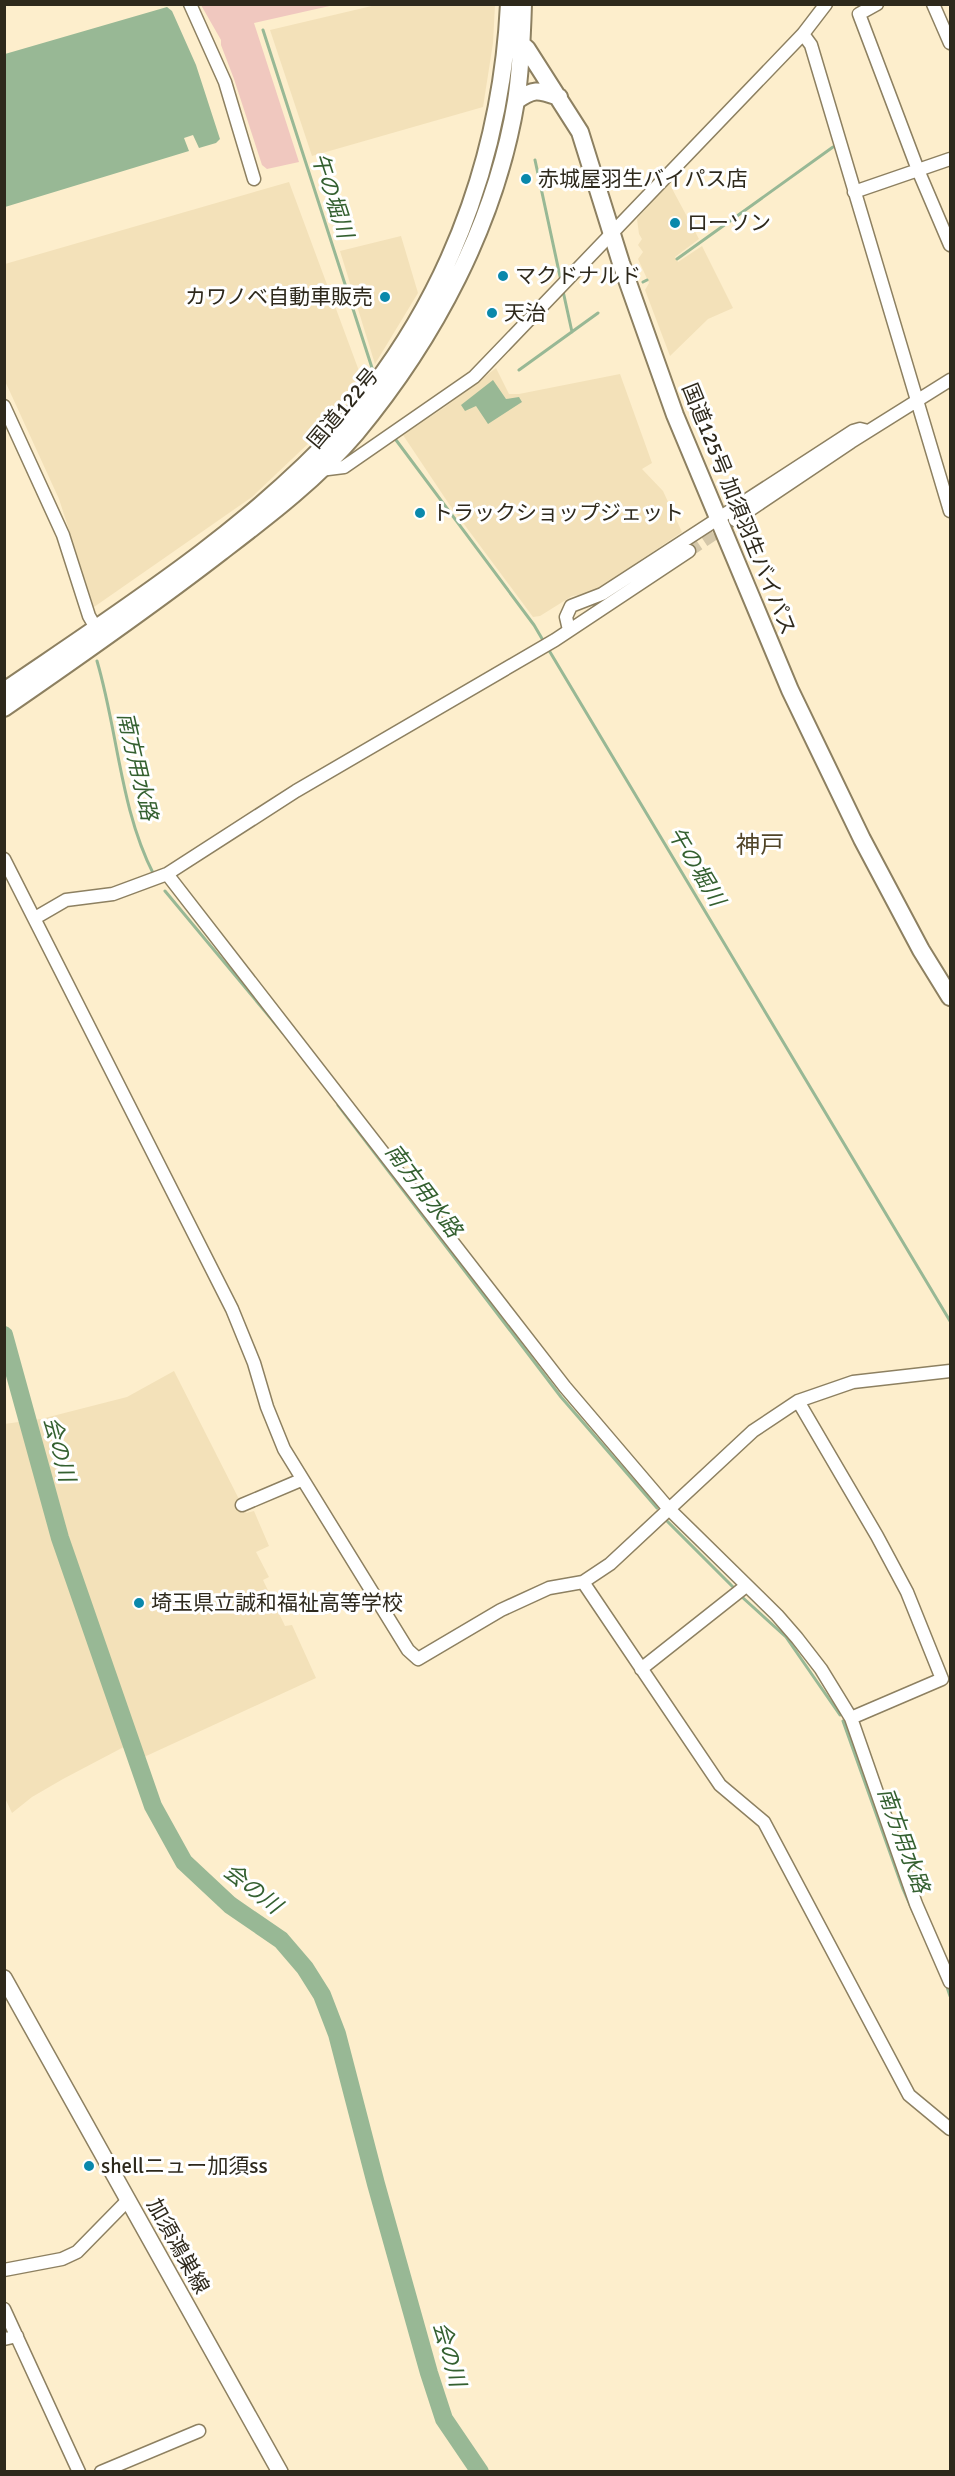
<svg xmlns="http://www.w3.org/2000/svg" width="955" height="2476" font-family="Signika,'Noto Sans JP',sans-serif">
	<rect width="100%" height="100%" fill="#fdeecc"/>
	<path fill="#f3e1b9" d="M376,5H495L493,43L483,107L312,156L270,30Z
		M289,182L362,379L330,423L252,497L94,607L59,499L5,381V264Z
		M669,183L699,239L675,257L678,262L702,246L733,308L708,319L670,356L645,290L649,283L638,259L643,252L638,245L642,239L639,234L637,219Z
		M401,236L418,293L375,364L340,251Z
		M496,368L509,394H519L620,374L652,463L642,469L663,491L682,532L592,593L572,596L540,616L533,617L449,504L403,435L445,407Z
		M174,1371L246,1513L254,1511L269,1546L256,1552L269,1577L263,1580L285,1626L292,1625L316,1678L144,1757L137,1740L63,1779L32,1797L12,1813L4,1796V1424L41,1419L127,1397Z"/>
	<path fill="#f0c8bf" d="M201,5H334L254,23L299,162L267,169L262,165L234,79L221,45V40Z"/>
	<path fill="#98b895" d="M167,7L172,11L196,65L220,139L216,143L199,148L193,135L184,138L189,151L5,207V54Z
		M493,380L506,399L519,397L522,402L488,424L476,406L465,411L461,405Z"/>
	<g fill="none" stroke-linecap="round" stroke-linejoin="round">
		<path stroke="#98b895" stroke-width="3" d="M263,30L373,371
			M535,160L561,281
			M677,259L833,147
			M643,282L647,280
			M563,291L572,332
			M519,370L598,313
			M396,440L534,625L544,642
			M547,647L950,1321
			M97,661C118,732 120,809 154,875
			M165,891L283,1033
			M338,1105L561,1397L657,1508
			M667,1521L736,1590
			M742,1597L786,1637L840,1715
			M843,1721L903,1889L914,1914
			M946,1984L950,1996"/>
		<path stroke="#98b895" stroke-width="18" d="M4,1335L60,1538L153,1806L184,1862L230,1905L281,1940L305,1968L322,1995L337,2034L376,2184L429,2373L444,2419L480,2472"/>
		<path stroke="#d4c7a9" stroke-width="12" stroke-dasharray="12 6" stroke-linecap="butt" d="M689,551L728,525"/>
		<g stroke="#8d8061" stroke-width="15">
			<path id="minor" d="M190,4L225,82L254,179
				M877,4L859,14L918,170L950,245
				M933,4L950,43
				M803,34L811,45L950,511
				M854,192L950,159
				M4,406L63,535L89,616L96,628
				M320,470L344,467L474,377L803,34L826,4
				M735,520L851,442L950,380
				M569,630L566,617L571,606L602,594L853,431L860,429L868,431
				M4,859L232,1309L254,1363L267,1407L284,1449L408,1650L418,1659L501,1610L549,1588L583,1582L610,1564L753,1431L798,1401L853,1382L950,1371
				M167,874L565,1387L669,1509L777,1615L797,1638L821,1669L851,1718L916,1904L950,1982
				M35,918L66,900L113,894L167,874L296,791L555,640L689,551
				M798,1401L877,1536L907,1592L942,1679L851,1718
				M242,1505L301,1480
				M583,1582L720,1785L764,1822L909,2095L950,2129
				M641,1669L746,1586
				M4,2270L62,2259L77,2252L128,2200
				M4,2309L79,2472
				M4,2339L17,2336
				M101,2472L199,2431"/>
		</g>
		<g stroke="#8d8061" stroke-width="18">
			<path id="major" d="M4,1978L280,2472"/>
		</g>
		<g stroke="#8d8061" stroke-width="20">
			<path id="highway" d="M508,37L517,40L527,49L580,132L621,263L675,415L790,690L862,839L921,950L950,997
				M516,101C534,88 538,90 559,97
				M4,691C121,611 247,531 343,426C354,414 363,400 373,387C457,276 502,144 509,4
				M4,708C78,657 151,606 221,552C268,516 317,479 356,433C434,339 496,223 516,101C521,69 522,37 523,4"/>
		</g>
		<use href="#minor" stroke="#fff" stroke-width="12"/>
		<use href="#major" stroke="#fff" stroke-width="15"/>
		<use href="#highway" stroke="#fff" stroke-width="16"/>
	</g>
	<g fill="#0a88ab" stroke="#fff" stroke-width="2">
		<circle cx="526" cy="179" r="6"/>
		<circle cx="675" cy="223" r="6"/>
		<circle cx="503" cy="276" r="6"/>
		<circle cx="385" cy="297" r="6"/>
		<circle cx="492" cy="313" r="6"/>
		<circle cx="420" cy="513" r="6"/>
		<circle cx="139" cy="1603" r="6"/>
		<circle cx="89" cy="2166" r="6"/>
	</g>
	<g text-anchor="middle" stroke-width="6" stroke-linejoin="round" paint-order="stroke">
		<g font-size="21" fill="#2e291c" stroke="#fff" text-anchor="start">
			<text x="538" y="186">赤城屋羽生バイパス店</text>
			<text x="687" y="230">ローソン</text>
			<text x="515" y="283">マクドナルド</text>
			<text x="373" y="304" text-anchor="end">カワノベ自動車販売</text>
			<text x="504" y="320">天治</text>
			<text x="432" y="520">トラックショップジェット</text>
			<text x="151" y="1610">埼玉県立誠和福祉高等学校</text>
			<text x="101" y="2173">shellニュー加須ss</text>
		</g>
		<g font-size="21" fill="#2e291c" stroke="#fff">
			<text transform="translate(343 408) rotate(-50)" y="7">国道122号</text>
			<text transform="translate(739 509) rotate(68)" y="7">国道125号 加須羽生バイパス</text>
			<text transform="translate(178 2246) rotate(61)" y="7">加須鴻巣線</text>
		</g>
		<g font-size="22" font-style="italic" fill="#346030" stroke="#fff">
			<text transform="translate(333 195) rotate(72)" y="8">午の堀川</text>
			<text transform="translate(138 766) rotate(77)" y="8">南方用水路</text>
			<text transform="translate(697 866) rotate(59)" y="8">午の堀川</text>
			<text transform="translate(424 1190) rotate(53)" y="8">南方用水路</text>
			<text transform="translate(60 1449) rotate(75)" y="8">会の川</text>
			<text transform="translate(904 1840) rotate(70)" y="8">南方用水路</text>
			<text transform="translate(253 1888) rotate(38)" y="8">会の川</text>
			<text transform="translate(450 2354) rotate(74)" y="8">会の川</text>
		</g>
		<g font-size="24" fill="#514528" stroke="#fff">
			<text x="760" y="853">神戸</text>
		</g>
	</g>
	<rect width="955" height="2476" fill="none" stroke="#2e291c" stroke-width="12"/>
</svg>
